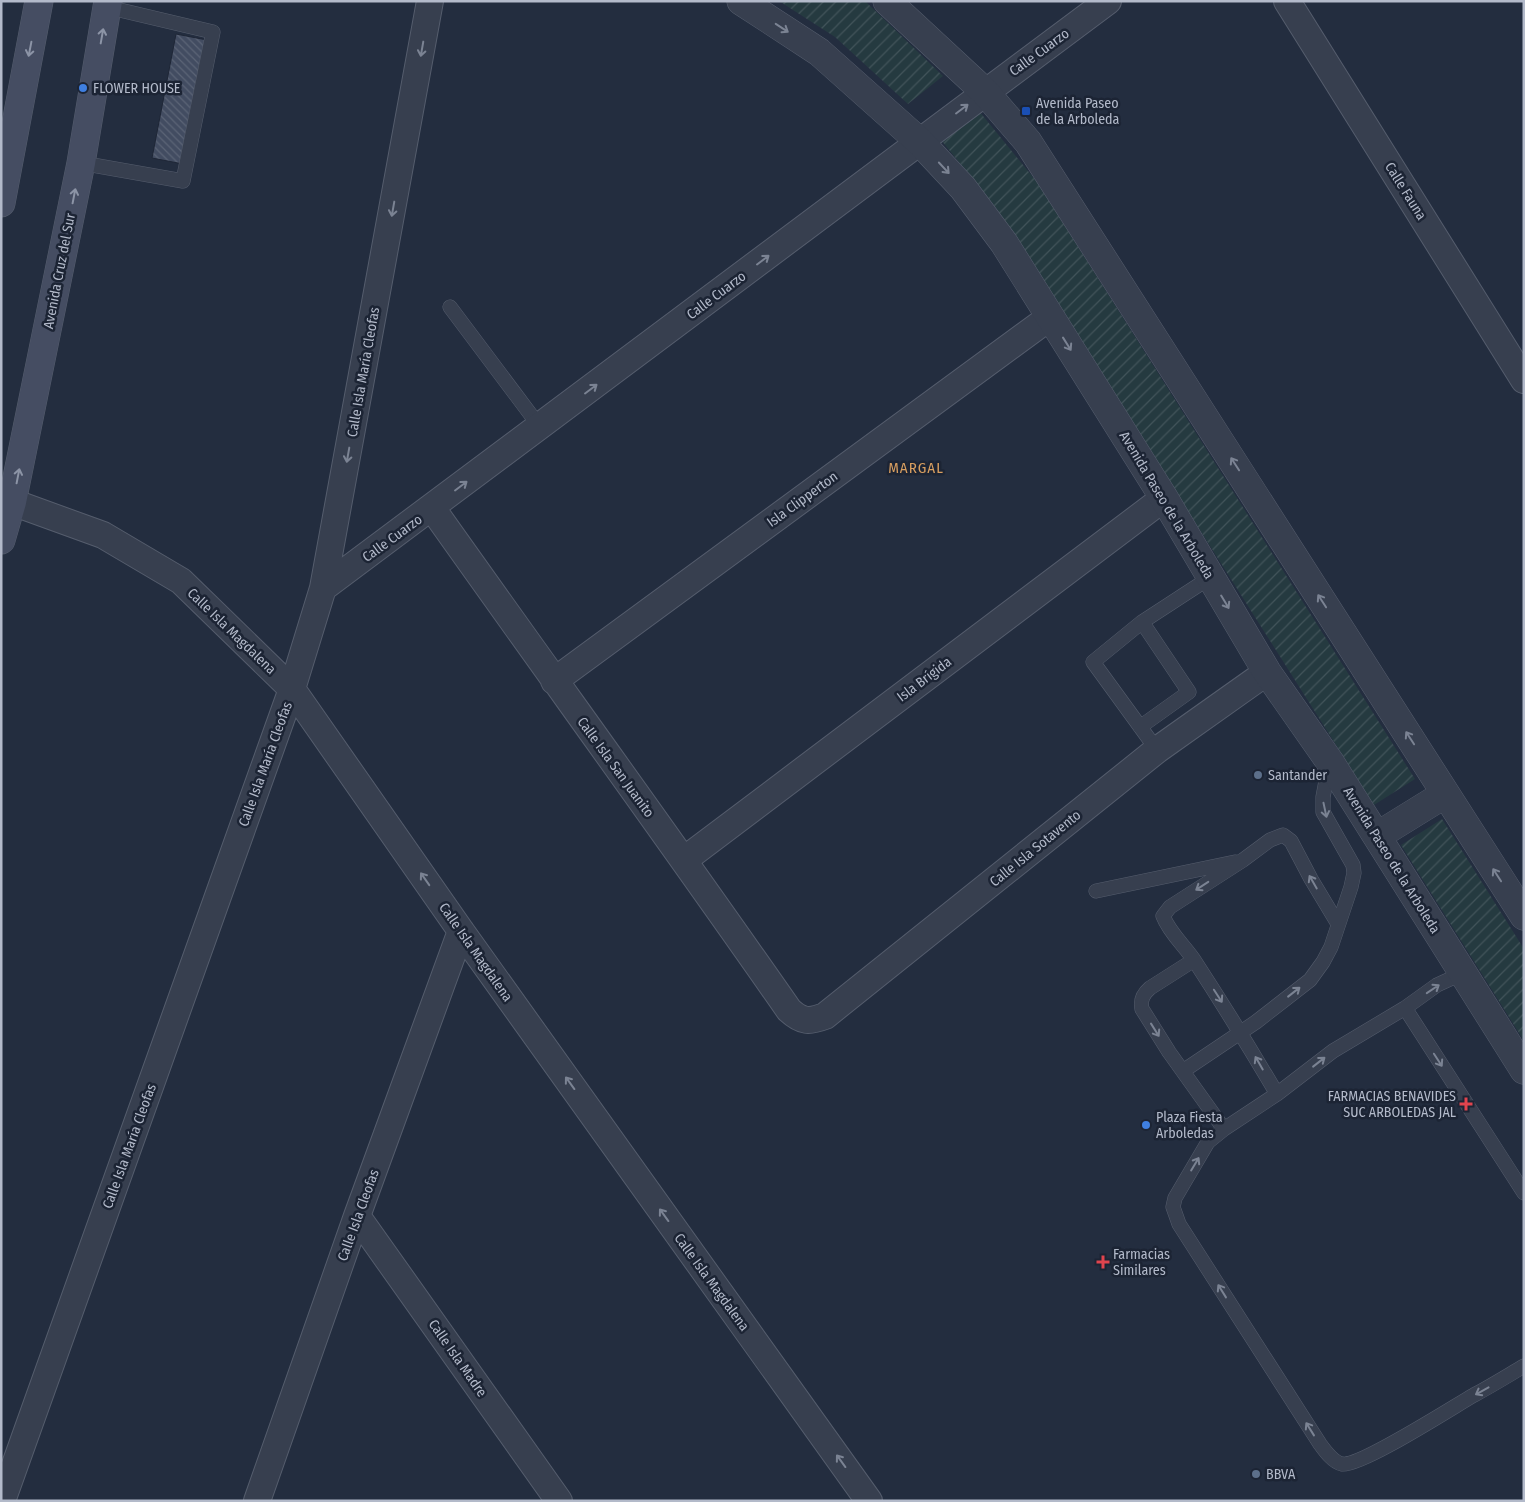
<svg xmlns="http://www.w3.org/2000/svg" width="1525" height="1502" font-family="'Fira Sans Condensed',sans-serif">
	<defs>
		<pattern id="garden-furrows" width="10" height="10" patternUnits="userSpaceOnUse" patternTransform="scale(1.25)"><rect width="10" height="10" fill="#253a40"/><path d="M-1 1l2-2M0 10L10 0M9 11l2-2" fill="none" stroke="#42545a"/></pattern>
		<pattern id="building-back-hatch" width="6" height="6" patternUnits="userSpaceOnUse" patternTransform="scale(1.25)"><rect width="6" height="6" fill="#424c61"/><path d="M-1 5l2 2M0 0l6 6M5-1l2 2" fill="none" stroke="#5b6476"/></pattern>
	</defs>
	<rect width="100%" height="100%" fill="#232d3f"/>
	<path fill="url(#garden-furrows)" d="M779,1H865L943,76L908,104L835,37Z
		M979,111L1037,182L1415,779L1374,805L996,208L941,140Z
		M1442,819L1524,949V1041L1401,845Z"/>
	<path fill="url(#building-back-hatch)" stroke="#1e2636" d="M176,34L207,40L183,164L152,158Z"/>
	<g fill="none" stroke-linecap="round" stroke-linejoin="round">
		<g stroke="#555d6d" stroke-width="15">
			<path id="service" d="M81,163L183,181L213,32L107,7
				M450,307L540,427
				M1140,727L1189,692L1142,622
				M1157,750L1093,662L1142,622L1211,577
				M1096,891L1235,862
				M1194,960L1150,988C1143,994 1140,1000 1142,1009L1169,1052L1224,1129
				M1405,1008L1437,985L1463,973
				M1183,1071L1256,1022L1310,980L1323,962L1331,947L1351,887L1354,873L1353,865L1323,812V797L1329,765
				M1277,1094C1251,1050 1224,1006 1196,963C1186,947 1170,934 1163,916L1170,907L1243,860L1270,840L1283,835L1291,841L1311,879L1338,924
				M1524,1193L1405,1008L1333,1051L1277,1094L1224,1129L1208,1142L1175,1198L1173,1207L1179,1224L1320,1444C1325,1451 1333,1462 1342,1464C1360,1467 1453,1407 1474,1395C1491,1386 1507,1376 1524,1366"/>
		</g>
		<g stroke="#555d6d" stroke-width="28">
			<path id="minor" d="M1287,1L1524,380
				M1,499L12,502L103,535L181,581L292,689L461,931L869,1501
				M432,508C551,676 672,842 789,1010C802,1022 809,1022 825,1016L1157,750L1267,672
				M323,588L1108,1
				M554,681L1050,317
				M684,860L1164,498
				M357,1216L559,1501
				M2,1501L292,689L323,588L430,1
				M257,1501L357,1216L461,931"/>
		</g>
		<g stroke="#555d6d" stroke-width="29">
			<path id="tertiary" d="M741,1L819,52L920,142L963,188L1004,243L1164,498L1267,672L1330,762L1524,1070
				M887,1L985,92L1028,142L1524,916
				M1377,836L1445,794"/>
		</g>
		<g stroke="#555d6d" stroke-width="29">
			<path id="secondary" d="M1,203L39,1
				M1,540L12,502L81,163L108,1"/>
		</g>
		<use href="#service" stroke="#373f4f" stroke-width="14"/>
		<use href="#minor" stroke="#373f4f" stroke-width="26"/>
		<use href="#tertiary" stroke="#373f4f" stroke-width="28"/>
		<use href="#secondary" stroke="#454d62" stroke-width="28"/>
	</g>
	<defs><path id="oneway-shaft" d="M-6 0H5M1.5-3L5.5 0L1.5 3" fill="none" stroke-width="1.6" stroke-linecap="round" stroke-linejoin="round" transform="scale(1.25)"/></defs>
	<g stroke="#7b8393">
		<use href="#oneway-shaft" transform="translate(782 28) rotate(33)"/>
		<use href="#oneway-shaft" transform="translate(422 49) rotate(100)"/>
		<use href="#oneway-shaft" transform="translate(962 109) rotate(-37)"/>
		<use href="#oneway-shaft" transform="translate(944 168) rotate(47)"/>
		<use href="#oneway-shaft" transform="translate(393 209) rotate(100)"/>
		<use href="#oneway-shaft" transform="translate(763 260) rotate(-37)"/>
		<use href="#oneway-shaft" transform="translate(1067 344) rotate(58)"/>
		<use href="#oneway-shaft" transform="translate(591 389) rotate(-37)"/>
		<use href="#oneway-shaft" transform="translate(348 455) rotate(100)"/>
		<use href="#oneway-shaft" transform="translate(1235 464) rotate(-123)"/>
		<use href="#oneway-shaft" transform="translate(461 486) rotate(-37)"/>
		<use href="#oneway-shaft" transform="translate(1322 601) rotate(-123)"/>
		<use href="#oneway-shaft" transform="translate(1225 602) rotate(59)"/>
		<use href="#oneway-shaft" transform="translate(1410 738) rotate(-123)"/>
		<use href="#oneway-shaft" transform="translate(1325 810) rotate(78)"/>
		<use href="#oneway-shaft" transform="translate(1497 875) rotate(-123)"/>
		<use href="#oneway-shaft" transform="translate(425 879) rotate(-125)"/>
		<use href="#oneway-shaft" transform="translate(1313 882) rotate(-120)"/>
		<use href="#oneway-shaft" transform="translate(1202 886) rotate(147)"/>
		<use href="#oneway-shaft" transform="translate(1433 989) rotate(-34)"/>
		<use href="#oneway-shaft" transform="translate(1294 992) rotate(-38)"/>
		<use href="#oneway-shaft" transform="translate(1218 996) rotate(57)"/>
		<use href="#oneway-shaft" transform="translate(1155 1030) rotate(58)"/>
		<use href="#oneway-shaft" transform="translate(1438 1060) rotate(57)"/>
		<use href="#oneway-shaft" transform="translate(1319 1062) rotate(-38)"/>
		<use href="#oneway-shaft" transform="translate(1259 1063) rotate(-120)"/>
		<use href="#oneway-shaft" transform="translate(570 1083) rotate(-126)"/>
		<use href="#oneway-shaft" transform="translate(1195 1164) rotate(-59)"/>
		<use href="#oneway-shaft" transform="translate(664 1215) rotate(-126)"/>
		<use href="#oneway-shaft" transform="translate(1222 1291) rotate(-122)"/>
		<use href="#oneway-shaft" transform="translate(1482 1391) rotate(151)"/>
		<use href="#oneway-shaft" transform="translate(1310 1429) rotate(-122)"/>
		<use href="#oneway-shaft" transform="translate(841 1461) rotate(-126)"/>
	</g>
	<g stroke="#8c94a6">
		<use href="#oneway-shaft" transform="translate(102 36) rotate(-80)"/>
		<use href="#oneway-shaft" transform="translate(30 49) rotate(101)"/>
		<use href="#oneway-shaft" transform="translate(74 196) rotate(-79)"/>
		<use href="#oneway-shaft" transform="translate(18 476) rotate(-79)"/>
	</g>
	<g fill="#3f7fe0" stroke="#1c2434" stroke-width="2">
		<circle cx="83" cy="88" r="5"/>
		<circle cx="1146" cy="1125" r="5"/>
	</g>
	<rect fill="#1a4fb4" stroke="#1c2434" stroke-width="2" x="1021" y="106" width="10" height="10" rx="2.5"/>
	<g fill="#5c6f8a" stroke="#1c2434" stroke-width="2">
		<circle cx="1258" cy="775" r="5"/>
		<circle cx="1256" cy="1474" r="5"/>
	</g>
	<g fill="#e0444e" stroke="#1c2434" stroke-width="2">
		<path d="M1463.5 1096.5h5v5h5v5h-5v5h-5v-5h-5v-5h5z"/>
		<path d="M1100.5 1254.5h5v5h5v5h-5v5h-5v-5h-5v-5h5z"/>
	</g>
	<g text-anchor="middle" stroke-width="5" stroke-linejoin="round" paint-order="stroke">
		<g font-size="14" fill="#b3baca" stroke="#1c2434">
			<text transform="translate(1039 52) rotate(-36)" y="5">Calle Cuarzo</text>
			<text transform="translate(1406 191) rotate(58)" y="5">Calle Fauna</text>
			<text transform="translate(59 271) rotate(-79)" y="5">Avenida Cruz del Sur</text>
			<text transform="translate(716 295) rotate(-37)" y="5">Calle Cuarzo</text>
			<text transform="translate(363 372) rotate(-80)" y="5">Calle Isla María Cleofas</text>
			<text transform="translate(802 499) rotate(-36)" y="5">Isla Clipperton</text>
			<text transform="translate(1167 505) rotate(59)" y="5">Avenida Paseo de la Arboleda</text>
			<text transform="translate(392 538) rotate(-36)" y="5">Calle Cuarzo</text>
			<text transform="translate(232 631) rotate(44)" y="5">Calle Isla Magdalena</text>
			<text transform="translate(924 679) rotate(-37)" y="5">Isla Brígida</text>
			<text transform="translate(265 764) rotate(-70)" y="5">Calle Isla María Cleofas</text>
			<text transform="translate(616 767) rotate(54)" y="5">Calle Isla San Juanito</text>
			<text transform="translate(1035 848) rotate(-39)" y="5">Calle Isla Sotavento</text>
			<text transform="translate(1392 860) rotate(58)" y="5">Avenida Paseo de la Arboleda</text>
			<text transform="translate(476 952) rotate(55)" y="5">Calle Isla Magdalena</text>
			<text transform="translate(129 1146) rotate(-70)" y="5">Calle Isla María Cleofas</text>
			<text transform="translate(358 1215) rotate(-70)" y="5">Calle Isla Cleofas</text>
			<text transform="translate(712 1282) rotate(54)" y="5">Calle Isla Magdalena</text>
			<text transform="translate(458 1358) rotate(55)" y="5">Calle Isla Madre</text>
		</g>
		<g font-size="14" fill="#b3baca" stroke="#1c2434" text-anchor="start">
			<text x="93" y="93">FLOWER HOUSE</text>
			<text x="1036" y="108">Avenida Paseo<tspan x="1036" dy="16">de la Arboleda</tspan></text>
			<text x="1268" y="780">Santander</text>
			<text x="1456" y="1101" text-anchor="end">FARMACIAS BENAVIDES<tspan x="1456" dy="16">SUC ARBOLEDAS JAL</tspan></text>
			<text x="1156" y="1122">Plaza Fiesta<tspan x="1156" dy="16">Arboledas</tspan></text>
			<text x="1113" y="1259">Farmacias<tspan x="1113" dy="16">Similares</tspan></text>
			<text x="1266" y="1479">BBVA</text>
		</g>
		<g font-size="15" letter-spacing="1" fill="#d99f60" stroke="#1c2434">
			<text x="916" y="473">MARGAL</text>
		</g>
	</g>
	<rect width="1525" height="1502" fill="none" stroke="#b3baca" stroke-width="5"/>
</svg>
